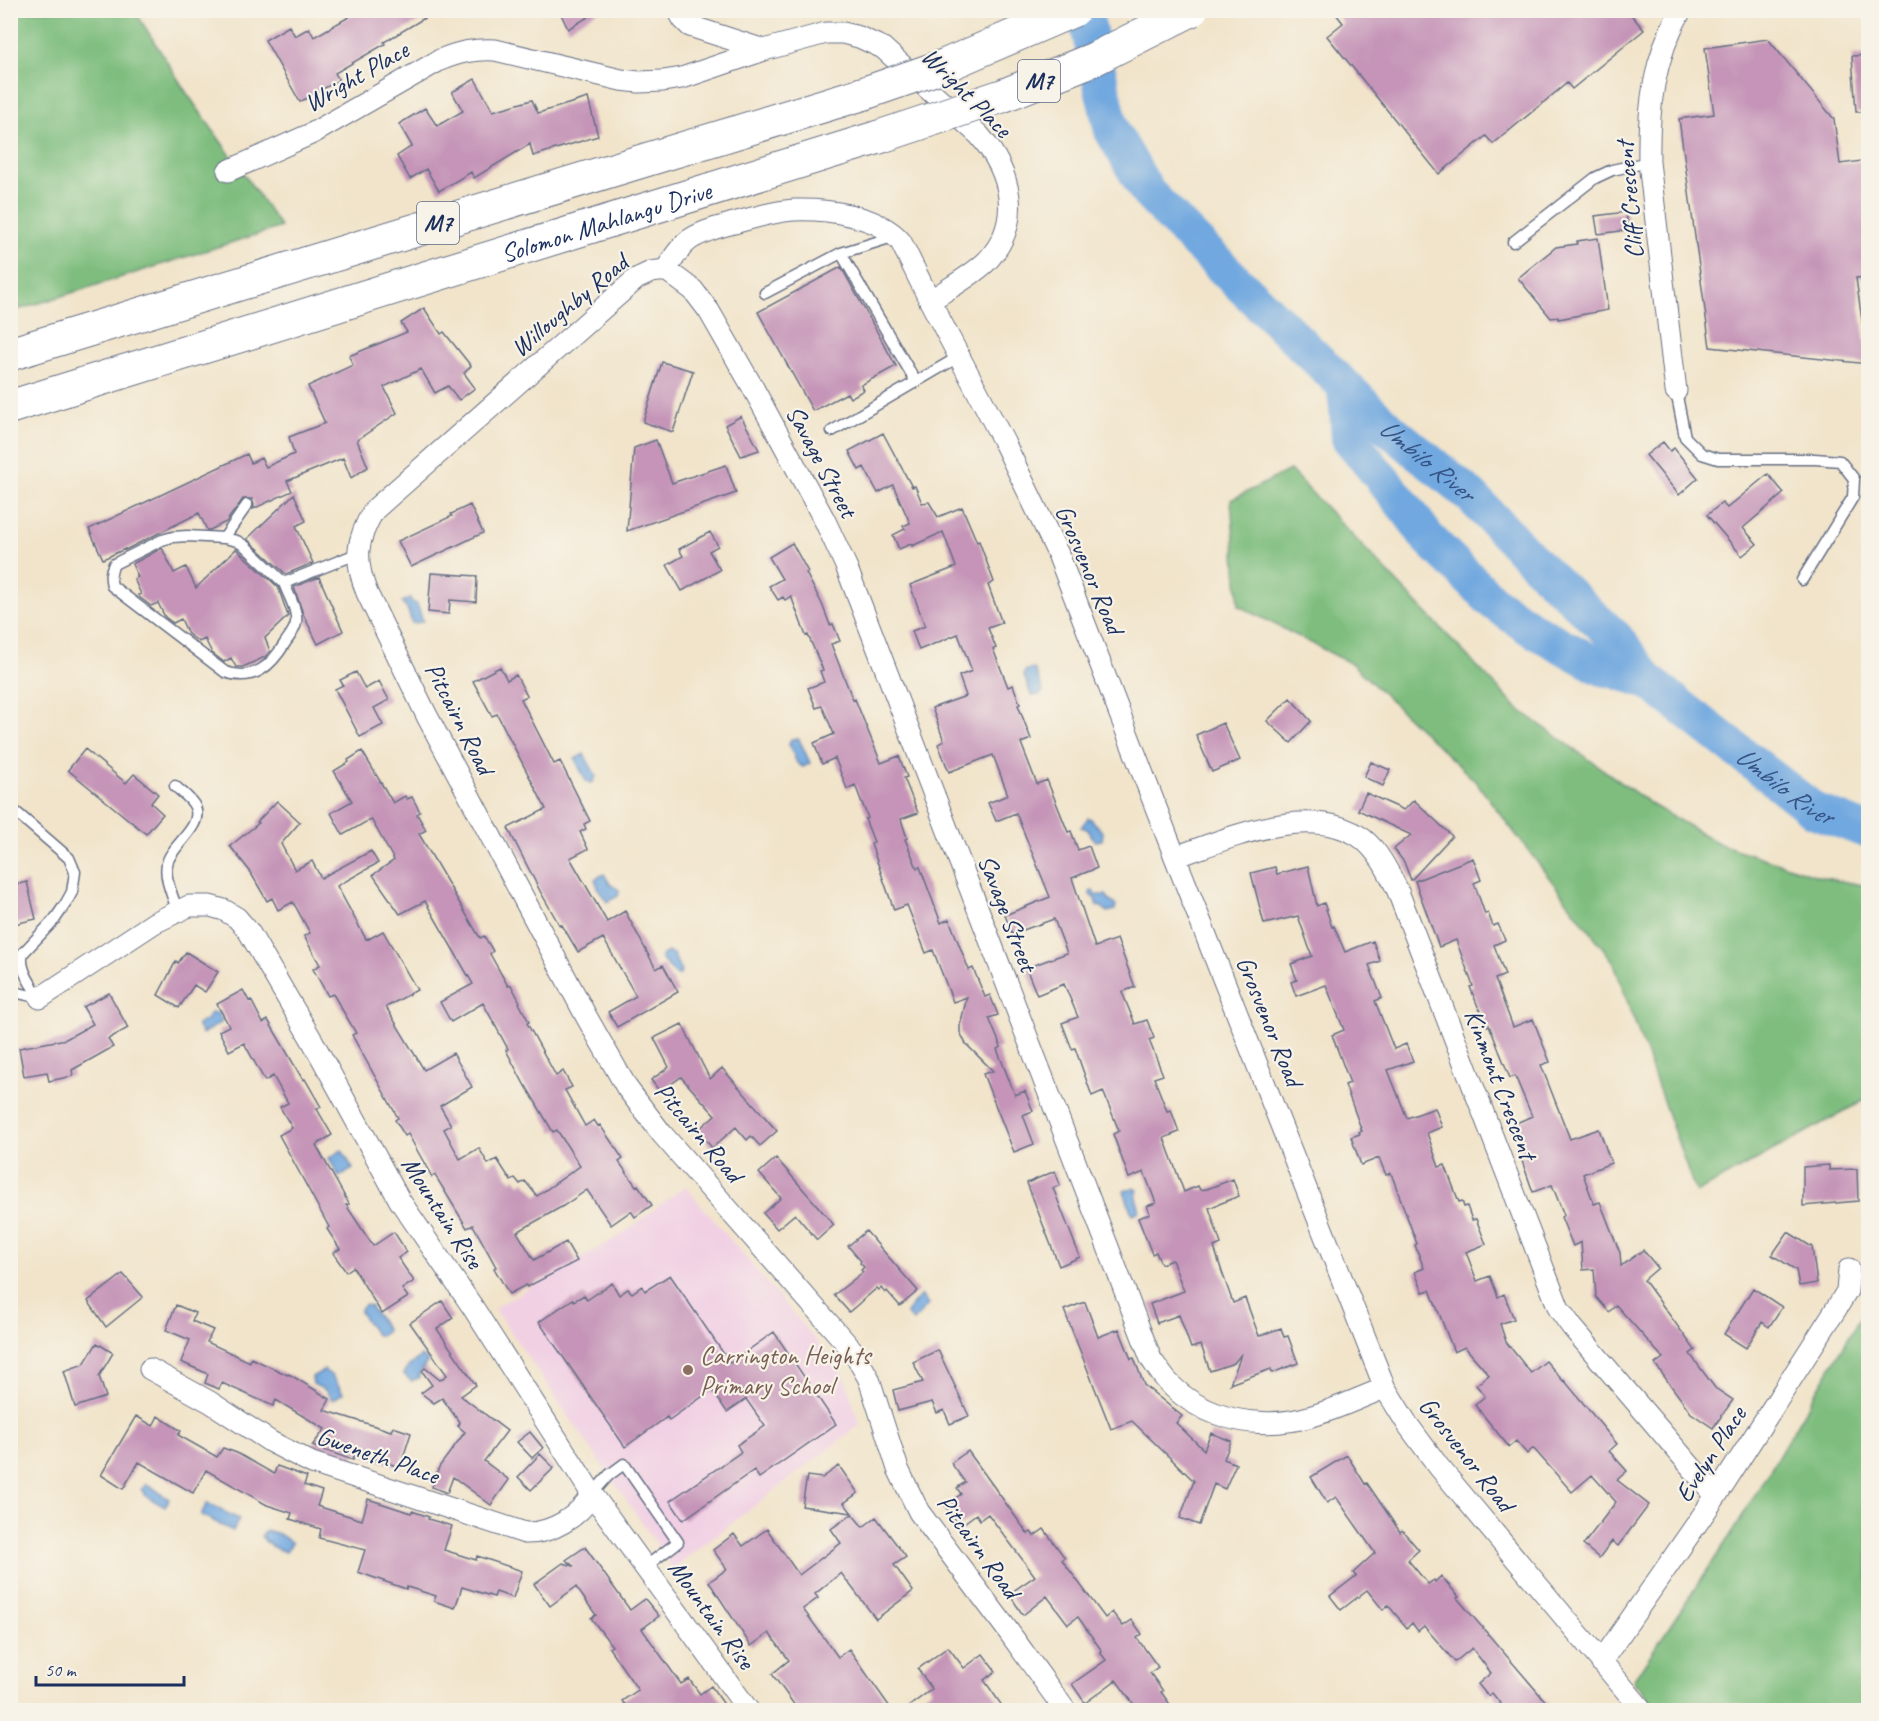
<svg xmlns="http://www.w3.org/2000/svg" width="1879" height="1721" font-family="Caveat,sans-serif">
	<rect width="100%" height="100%" fill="#f7f3e8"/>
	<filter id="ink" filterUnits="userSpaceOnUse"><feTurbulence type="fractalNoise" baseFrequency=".0167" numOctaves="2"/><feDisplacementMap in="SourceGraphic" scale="12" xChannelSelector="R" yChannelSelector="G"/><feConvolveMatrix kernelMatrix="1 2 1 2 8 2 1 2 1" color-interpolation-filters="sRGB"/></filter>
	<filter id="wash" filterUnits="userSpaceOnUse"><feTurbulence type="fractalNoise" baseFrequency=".008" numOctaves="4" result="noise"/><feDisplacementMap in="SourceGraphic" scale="24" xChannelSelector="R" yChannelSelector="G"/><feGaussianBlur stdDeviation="1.35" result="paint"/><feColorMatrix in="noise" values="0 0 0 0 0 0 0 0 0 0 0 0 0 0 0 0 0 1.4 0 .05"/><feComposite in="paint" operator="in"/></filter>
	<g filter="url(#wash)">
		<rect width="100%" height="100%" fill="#f1e4ca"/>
		<path fill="#f1d0e4" d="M685,1186L834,1362L845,1378L860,1425L672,1569L662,1552L494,1308L621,1235Z"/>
		<path fill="#7ebd7e" stroke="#4c766e" stroke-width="1.5" d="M11,11H135L186,92L281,227L11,312Z
			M1290,470L1517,708L1654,806L1720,844L1824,878L1868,886V1098L1696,1193L1613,961L1475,781L1352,664L1239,606L1231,500Z
			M1868,1305V1710H1658L1633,1681L1734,1530Z"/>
		<path fill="#71a8df" stroke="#466c9e" stroke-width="1.5" d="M410,598L412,602L417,604L423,621L416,623H412L407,608L405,607L402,602Z
			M1032,668L1035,670L1043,691C1040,695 1036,697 1031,695L1024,675L1025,671Z
			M791,739H799L810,763L803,767L797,763L789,744Z
			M584,754L596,776L593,782L591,783L586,781L575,759Z
			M1088,818L1091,819L1103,833L1102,840L1095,841L1087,829L1081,827Z
			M604,874L610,884L619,890L618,896L607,902L599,890L595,879Z
			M1093,891L1096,895H1106L1110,901L1116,905L1115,910L1107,912L1102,907L1097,906L1095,899L1090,895V892Z
			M668,952L673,954L681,971L680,975H676L661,959V956Z
			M211,1013H218L222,1022L202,1034L197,1025L206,1020Z
			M342,1150L353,1169L339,1177L329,1158Z
			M1133,1188L1138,1190L1136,1197L1140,1211L1132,1214L1124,1191Z
			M921,1295L928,1305L913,1321L907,1314L909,1309Z
			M365,1305L370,1306L386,1328V1332L380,1336L375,1334L360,1312V1309Z
			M421,1356L428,1361L419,1374V1378L411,1381L404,1374L408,1367Z
			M324,1370L332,1376L343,1393L333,1400L325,1390L313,1384L312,1377Z
			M146,1484C154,1486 160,1495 169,1499L165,1507L144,1495L145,1492L141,1490Z
			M207,1503L239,1519L233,1531L201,1515Z
			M266,1530L279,1534L292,1543L286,1552C276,1549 267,1545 261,1536Z"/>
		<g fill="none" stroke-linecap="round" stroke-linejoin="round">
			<g stroke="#71a8df" stroke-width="36">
				<path id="s1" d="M1084,10L1112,131L1148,193L1196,242L1386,426L1471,496L1541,569L1616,638L1648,681L1815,811L1868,831"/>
				<path d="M1344,385L1347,408L1349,438L1409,512L1427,537L1494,603L1530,628L1602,668L1616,671L1648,681"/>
			</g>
		</g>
		<g id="blocks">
			<path fill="#c594b8" d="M361,10H438L384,42L385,44L335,73L339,80L300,102L265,40L289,26L295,36L309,28L314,37Z
				M559,10H600L568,29Z
				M1333,10H1627L1644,30L1572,89L1567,83L1493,144L1486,136L1439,174L1327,36L1343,23Z
				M1768,39L1834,119L1840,164L1869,160V277L1856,278L1868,364L1710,347L1679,119L1714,114L1705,48Z
				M1869,55V112H1856L1852,56Z
				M475,79L493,111L532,100L538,113L588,98L598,136L533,156L530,144L474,178L471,172L439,191L426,169L410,179L397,156L412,146L399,124L425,108L437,126L463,111L452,92Z
				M1626,212L1628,230L1598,234L1595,216Z
				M1598,238L1608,310L1558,319V317L1551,318L1518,278L1556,247L1577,244V241Z
				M841,267L896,366L861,385L864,390L850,398L847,393L813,411L758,312Z
				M424,308L441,334L444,332L471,366L464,373L475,388L459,400L448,386L435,393L421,369L384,387L397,413L357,440L368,467L351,478L343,458L287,481L292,491L253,509L254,505L252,499H243L226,522L210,530H207L199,513L125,550V549L103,559L89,529L247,454L251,463L261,458L266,467L294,454L289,437L325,423L308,386L353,365L349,356L407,332L401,323Z
				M662,362L693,371L673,432L643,422Z
				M741,416L759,450L741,456L725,425Z
				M883,433L912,487L915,486L922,503L929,502L938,517L962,507L977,542L979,541L994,582L988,585L1002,623L988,628L996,648L993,649L1008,687L1013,685L1020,704L1018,705L1031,739L1021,743L1037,784L1047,780L1068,832L1071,831L1078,850L1089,846L1097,868L1072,878L1095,947L1117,939L1135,987L1122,992L1135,1024L1147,1020L1154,1038L1149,1040L1163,1075L1154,1078L1167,1111L1171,1110L1179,1132L1164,1138L1177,1173L1184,1192L1198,1186L1200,1190L1207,1189L1233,1179L1239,1196L1209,1208L1221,1244L1214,1247L1222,1272L1233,1303L1245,1298L1259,1336L1281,1328L1284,1337L1288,1336L1298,1363L1272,1373L1271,1369L1230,1384L1242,1353L1234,1363L1210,1371L1201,1345L1191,1348L1179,1315L1157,1323L1150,1304L1184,1291L1172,1260L1161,1264L1156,1252L1152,1254L1138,1218L1150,1214L1147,1206L1156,1203L1144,1172L1129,1178L1113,1134L1119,1131L1103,1091L1092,1096L1075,1048L1072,1049L1062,1023L1078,1017L1064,984L1037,995L1026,968L1067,953L1054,919L1012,934L1005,915L1050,897L1016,813L996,821L988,803L1008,795L993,755L949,772L938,744L944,741L932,708L966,696L959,676L972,671L958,634L919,650L912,631L925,626L910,585L956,567L943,532L912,546L911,544L899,549L893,535L905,529L903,526L910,523L893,485L878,493L864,467L859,470L849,451Z
				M656,440L672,483L726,465L736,493L627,531L634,448Z
				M1663,442L1670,451L1674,448L1698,478L1679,495L1646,455Z
				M1768,474L1784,493L1743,528L1757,544L1742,556L1707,515L1722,503L1727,508Z
				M294,494L306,521L296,526L313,563L286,574L247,539Z
				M470,505L483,533L411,567L398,541L452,516L451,514Z
				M710,532L718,546L709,551L720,570L682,591L667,565L683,556L679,549Z
				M792,543L808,572L806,573L822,604L830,625L833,624L840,641L831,644L853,700L855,699L881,763L899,756L907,777L904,778L918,813L901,819L907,838L905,839L917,868L920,867L941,923L949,919L969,970L973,968L985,997L990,995L998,1015L989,1018L1001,1047L997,1049L1015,1095L1025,1091L1033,1111L1023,1115L1034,1144L1014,1152L983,1074L993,1071L966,1044L960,1032V1025L967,997L953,1002L933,950L926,953L907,905L894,910L871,844L874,842L865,819L868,818L855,785L847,789L835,758L822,764L814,743L834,734L822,706L816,708L808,688L824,682L820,671L823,670L808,635L806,636L791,596L785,600L783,597L778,600L769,586L782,579L769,557Z
				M162,548L174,573L186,567L196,588L236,549L278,587L288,616L265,638L270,651L265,657L243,667H236L231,658L224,662L212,653L205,639L199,642L188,634L181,619L173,623L165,617L158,603L151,606L139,597L138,595L141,594L134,579L138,577L132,564Z
				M431,573L477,576L476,602L450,600L449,614L428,612Z
				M319,577L343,631L318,644L303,614L294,587Z
				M500,667L507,680L516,675L527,696L521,699L554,764L560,761L590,821L584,824L586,829L580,832L588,849L570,858L607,922L625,911L656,969L663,965L678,992L617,1027L608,1012L636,996L624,975L603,938L578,952L562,925L560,926L540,891L508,828L546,809L497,714L492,716L473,681Z
				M356,672L365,689L379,681L389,700L374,708L383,725L360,737L335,689L343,685L340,680Z
				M1290,698L1311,721L1291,743L1267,721Z
				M1223,723L1240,760L1212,772L1196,735Z
				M85,749L126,783L134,774L158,794L151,803L163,814L146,834L68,770Z
				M362,751L393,803L405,796L407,799L412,797L420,812L417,814L426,830L419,834L480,938L484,936L493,951L490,954L508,986L511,985L520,1002L519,1003L529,1022L527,1023L556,1076L563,1071L572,1087L565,1090L585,1126L594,1120L598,1126L600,1125L623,1159L619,1162L636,1186L638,1185L652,1205L635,1217L631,1211L611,1225L587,1190L563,1206L517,1232L534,1260L566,1242L577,1261L527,1287L526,1285L509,1294L494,1268L496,1267L473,1225L467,1228L435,1175L432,1177L408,1134L405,1136L395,1120L398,1118L352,1035L356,1033L333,994L328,996L313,969L320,965L304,936L310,933L293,902L278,910L272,898L267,901L249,870L230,846L259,823L257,822L277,801L300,822L281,844L295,870L312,861L321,878L371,851L378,863L337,886L366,939L369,938V939L383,931L417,990L386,1007L424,1070L453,1053L472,1087L440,1106L451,1125L444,1129L460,1159L479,1148L488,1164L497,1159L511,1181L515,1178L520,1184L525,1181L537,1196L580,1166L557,1130L553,1132L526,1086H525L506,1050L508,1049L483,1003L451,1022L440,1002L473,984L425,901L400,914L373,875L394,860L371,819L343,835L331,813L352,801L334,771L349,762L348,760Z
				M1371,762L1390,770L1383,786L1364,777Z
				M1366,793L1404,810L1414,800L1452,836L1411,880L1404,862L1394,849L1411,835L1358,810Z
				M1473,858L1481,880L1474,883L1485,914L1488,913L1493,926L1498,924L1505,940L1494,945L1505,975L1495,979L1513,1027L1533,1019L1550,1062L1541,1065L1570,1139L1599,1129L1611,1163L1583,1174L1594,1204L1600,1202L1620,1253L1621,1266L1643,1250L1658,1268L1644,1280L1695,1350L1690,1354L1715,1388L1733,1400L1713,1428L1691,1413L1655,1364L1663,1358L1616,1305L1609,1312L1596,1297L1594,1269L1583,1270L1581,1242L1573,1246L1561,1217L1564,1215L1552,1185L1533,1192L1521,1158L1525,1156L1512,1125L1532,1116L1515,1076L1510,1078L1489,1025L1487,1026L1480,1009H1479L1470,987L1473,986L1456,940L1439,947L1415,881Z
				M1308,866L1317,906L1324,903L1332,927L1334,926L1345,952L1373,941L1380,961L1369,965L1382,998L1375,1001L1394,1049L1406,1044L1413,1061L1388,1070L1407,1118L1435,1108L1442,1127L1427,1133L1439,1167L1445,1165L1459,1202L1462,1201L1464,1207L1467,1206L1472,1220L1476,1219L1486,1244L1466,1252L1477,1281L1490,1276L1498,1297L1504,1294L1514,1319L1500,1324L1506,1342L1531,1373L1546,1361L1563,1381L1564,1380L1617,1444L1609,1451L1627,1471L1617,1480L1649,1505L1618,1546L1612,1541L1599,1558L1583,1545L1616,1502L1592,1475L1572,1492L1533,1448L1527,1454L1516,1441L1509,1447L1475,1405L1485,1396L1476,1385L1489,1375L1465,1347L1454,1352L1430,1290L1423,1292L1415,1272L1424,1268L1415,1245L1417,1244L1391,1173L1386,1175L1379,1158L1361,1165L1351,1137L1360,1134L1359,1132L1362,1131L1345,1085L1350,1083L1332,1035L1344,1030L1326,985L1296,996L1291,982L1297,980L1291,964L1312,956L1298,916L1264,924L1251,873L1275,867L1277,874Z
				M27,882L36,919L10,925V886Z
				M186,952L218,972L205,992L194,985L179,1008L158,995L176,961L178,963Z
				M243,990L249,1001L251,1000L263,1023L268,1020L303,1080L305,1079L321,1107L317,1109L332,1135L316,1145L349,1204L346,1205L373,1246L394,1232L407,1252L398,1258L414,1281L402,1289L408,1297L382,1314L353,1267L346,1272L333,1253L340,1249L327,1229L329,1227L279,1135L292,1128L280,1107L288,1103L273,1076L265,1081L244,1043L229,1051L219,1031L229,1026L217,1004Z
				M109,993L128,1028L108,1039L113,1047L72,1070L73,1076L49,1081L47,1072L24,1076L19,1048L66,1039L93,1024L83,1007Z
				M682,1024L710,1079L722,1068L777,1131L760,1146L751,1136L747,1140L736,1127L712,1148L698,1130L715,1115L681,1077L660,1092L651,1080L669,1067L654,1038Z
				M776,1158L834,1225L817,1240L795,1214L777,1229L763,1213L781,1198L759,1173Z
				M1829,1165V1170L1857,1169L1858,1201L1803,1206V1167Z
				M1055,1171L1060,1185L1053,1188L1080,1257L1059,1266L1027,1183Z
				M866,1231L918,1291L900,1306L887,1291L885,1293L881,1288L879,1290L877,1288L849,1312L834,1295L863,1272L861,1270L864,1267L860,1263L861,1261L848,1246Z
				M1788,1232L1812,1247L1817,1283L1799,1286L1796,1270L1772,1255Z
				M123,1274L143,1297L106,1327L88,1301Z
				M670,1275L730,1363L774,1332L836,1424L759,1478L754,1470L683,1520L670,1501L741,1452L737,1445L765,1426L746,1399L727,1412L712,1390L669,1420L667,1417L625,1447L539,1322L573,1299L574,1301L584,1295L587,1300L612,1283L619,1295L628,1289L632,1293L642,1286L645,1291Z
				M1753,1288L1782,1307L1769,1327L1762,1322L1746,1348L1724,1334Z
				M442,1301L453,1318L437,1329L476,1385L461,1396L507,1431L484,1461L509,1480L491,1505L453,1477L447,1493L432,1487L439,1467L465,1432L458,1426L460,1423L442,1398L434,1403L421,1393L432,1385L422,1371L425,1368L440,1380L447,1375L410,1323Z
				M1085,1302L1098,1337L1119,1329L1131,1359L1134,1358L1144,1385L1182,1416L1176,1423L1204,1450L1211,1433L1231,1441L1224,1459L1236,1464L1225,1489L1214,1484L1199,1525L1180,1518L1194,1481L1132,1421L1111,1429L1064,1310Z
				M176,1305L195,1313L192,1321L213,1330L207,1342L250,1362L251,1358L288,1375L289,1374L330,1399L324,1410L391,1431L393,1427L411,1433L400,1467L355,1453L353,1460L312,1446L325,1429L276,1400L273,1406L222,1383L219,1389L205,1383L208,1374L181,1362L190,1340L166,1330Z
				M97,1343L113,1353L99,1376L106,1397L75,1407L64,1371L84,1364Z
				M938,1350L969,1416L950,1424L944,1410L937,1413L932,1402L898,1411L893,1390L923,1382L913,1362Z
				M136,1416L153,1426L158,1416L181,1431L178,1435L217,1457L223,1448L237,1453L274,1474L277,1466L307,1477L304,1485L322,1491L317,1506L362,1520L368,1499L411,1513L412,1511L429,1517L428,1519L452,1526L444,1550L476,1560L477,1556L522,1571L513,1598L496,1592L494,1597L462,1587L455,1608L434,1601L436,1596L407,1587L406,1589L358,1572L365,1550L319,1538L321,1529L290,1519L292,1513L267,1505L206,1470L193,1493L139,1462L123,1489L101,1475Z
				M530,1432L543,1448L532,1458L517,1442Z
				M968,1451L1028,1534L1031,1532L1034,1536L1044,1529L1065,1558L1062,1560L1105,1618L1112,1612L1123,1626L1132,1620L1142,1634L1137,1638L1158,1667L1150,1673L1163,1691L1161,1692L1174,1710H1138L1116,1680L1085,1703L1072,1684L1106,1660L1100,1652L1102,1651L1078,1617L1068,1624L1047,1596L1023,1615L1009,1594L1035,1576L988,1514L980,1520L976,1514L960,1526L945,1506L961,1494L957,1488L965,1482L951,1463Z
				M540,1454L554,1468L531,1490L518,1477Z
				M1347,1455L1365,1484L1367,1483L1400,1532L1402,1530L1419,1550L1408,1560L1428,1584L1434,1580L1435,1582L1441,1576L1459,1597L1457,1598L1553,1710H1506L1492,1693L1488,1696L1478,1684L1491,1673L1472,1648L1455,1662L1424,1626L1418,1631L1412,1623L1407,1628L1388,1605L1383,1610L1367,1590L1341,1610L1330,1596L1356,1576L1353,1573L1375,1553L1336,1497L1327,1503L1311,1477Z
				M839,1466L858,1493L844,1503L852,1513L802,1506L807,1476L822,1478Z
				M852,1514L863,1527L876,1517L906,1557L894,1565L913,1591L876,1619L841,1573L815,1594L818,1598L803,1609L838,1657L849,1649L892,1710H798L772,1674L789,1660L769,1633L751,1646L709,1582L727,1569L713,1550L734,1534L743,1546L767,1529L799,1575L841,1543L831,1529Z
				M585,1547L630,1610L645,1599L659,1616L642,1629L681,1684L689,1679L700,1694L711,1686L728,1710H630L622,1701L638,1690L609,1648L612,1646L591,1618L596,1615L576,1587L550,1606L534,1584L563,1563L574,1566L566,1560Z
				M948,1647L964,1668L983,1654L996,1671L984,1680L1005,1710H904L932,1689L918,1669Z"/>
		</g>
	</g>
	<g filter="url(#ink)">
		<use href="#blocks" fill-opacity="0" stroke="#666e84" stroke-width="1.5"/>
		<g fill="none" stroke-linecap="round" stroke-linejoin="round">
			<g stroke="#666e84" stroke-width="13">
				<path id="service" d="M1513,242L1595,178L1612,170L1649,162
					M841,253L916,382
					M765,293L841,253L896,236
					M1676,391L1685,437L1702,454L1718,459H1815L1840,461L1854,479L1853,497L1802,580
					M832,431L960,356
					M224,538L247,505
					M284,583C288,595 298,610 296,623C295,630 289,637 285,643C271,666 254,682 225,672L112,586C110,577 110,572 114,564L162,540L173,537L187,536L224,538L237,541L245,546L284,583L359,553
					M175,786C181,792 192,799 195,807C204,827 170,846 167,864C164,879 173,896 177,910
					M10,807L69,858L75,872L72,892L66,903L55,919L23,953C18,968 32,986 40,998
					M10,991L40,998
					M592,1494L609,1475L624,1464L678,1542L645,1567"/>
			</g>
			<g stroke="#666e84" stroke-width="23">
				<path id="minor" d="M678,10L683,19L690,26L764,50
					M228,171L313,133L440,60C459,52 474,49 495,50L621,80L639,82L663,81L682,78L764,50L826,33H843L859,37L883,48L979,135C1011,172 1024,221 987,261C972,276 947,289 930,301
					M666,270C672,260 678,249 688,241C700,232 716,228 730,224C749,219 774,211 794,210C826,209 879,215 901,242L930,301L1005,444L1058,554L1175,857L1385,1388L1408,1425L1439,1467L1642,1710
					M666,270L651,272L636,279L374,510C356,540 354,560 367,593L427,716L586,1016L627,1088L662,1134L853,1351L869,1379L898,1469L919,1512L1006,1628L1065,1710
					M666,270L693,290L709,311L752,386L825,521L846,566L1151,1359C1156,1366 1161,1374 1167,1381C1204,1421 1262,1431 1312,1416C1337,1409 1361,1397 1385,1388
					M1676,391L1649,162C1648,107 1653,59 1681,10
					M1175,857C1227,839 1312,801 1363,839C1379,852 1388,871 1397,889L1559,1309L1572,1327L1716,1496
					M40,998L154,923L189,906H210L224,910L237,918L249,932L313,1042L400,1201L472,1306L592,1494L748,1710
					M150,1369L210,1402L271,1442L312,1463L525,1533C551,1534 579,1517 592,1494
					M1601,1662L1716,1496L1836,1309L1847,1291L1849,1269"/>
			</g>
			<g stroke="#666e84" stroke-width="35">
				<g id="trunk">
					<path d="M10,354L865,93"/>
					<path id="s2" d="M10,407L879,137"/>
				</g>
			</g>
			<use href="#service" stroke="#fff" stroke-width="10"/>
			<use href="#minor" stroke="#fff" stroke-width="21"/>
			<use href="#trunk" stroke="#fff" stroke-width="33"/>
			<g stroke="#666e84" stroke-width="35" stroke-linecap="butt">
				<path id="trunk-bridge" d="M865,93L946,65L1074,10
					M879,137L1002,96L1094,59L1191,10"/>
			</g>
			<use href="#trunk-bridge" stroke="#fff" stroke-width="33"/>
		</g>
	</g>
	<circle fill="#8d6e63" stroke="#f7f3e8" stroke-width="2" cx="688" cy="1370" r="6"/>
	<g text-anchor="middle" stroke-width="4.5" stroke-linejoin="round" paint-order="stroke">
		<g fill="#f7f3e8" stroke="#5d6a87" stroke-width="1.5">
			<rect x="1018" y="60" width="42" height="42" rx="4.5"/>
			<rect x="417" y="202" width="42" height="42" rx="4.5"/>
		</g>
		<g font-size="24" font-weight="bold" fill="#1b2f5e">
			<text x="1039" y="89">M7</text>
			<text x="438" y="231">M7</text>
		</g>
		<g font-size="26" fill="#1b2f5e" stroke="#f7f3e8">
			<text transform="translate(356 76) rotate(-30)" y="9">Wright Place</text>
			<text transform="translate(967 92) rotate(45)" y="9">Wright Place</text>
			<text transform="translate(1629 200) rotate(-95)" y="9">Cliff Crescent</text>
			<text dy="9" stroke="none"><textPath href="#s2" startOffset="624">Solomon Mahlangu Drive</textPath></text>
			<text transform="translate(569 305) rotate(-40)" y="9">Willoughby Road</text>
			<text transform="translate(822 461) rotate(62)" y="9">Savage Street</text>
			<text transform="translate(1090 569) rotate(67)" y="9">Grosvenor Road</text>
			<text transform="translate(460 718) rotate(63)" y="9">Pitcairn Road</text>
			<text transform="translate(1008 913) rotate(69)" y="9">Savage Street</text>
			<text transform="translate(1270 1021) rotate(68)" y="9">Grosvenor Road</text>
			<text transform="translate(1501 1084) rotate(69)" y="9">Kinmont Crescent</text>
			<text transform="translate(699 1132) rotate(50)" y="9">Pitcairn Road</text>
			<text transform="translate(443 1212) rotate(57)" y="9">Mountain Rise</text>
			<text transform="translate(1467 1454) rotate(52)" y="9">Grosvenor Road</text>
			<text transform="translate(1710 1454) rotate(-57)" y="9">Evelyn Place</text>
			<text transform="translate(378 1455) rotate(19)" y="9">Gweneth Place</text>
			<text transform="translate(979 1546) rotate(54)" y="9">Pitcairn Road</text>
			<text transform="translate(712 1614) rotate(54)" y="9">Mountain Rise</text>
		</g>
		<g font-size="26" fill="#785e54" stroke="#f7f3e8" text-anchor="start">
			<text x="700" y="1364">Carrington Heights<tspan x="700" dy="30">Primary School</tspan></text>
		</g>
		<g font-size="27" font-style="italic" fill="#355385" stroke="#f7f3e8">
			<text dy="9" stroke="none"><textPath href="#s1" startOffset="582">Umbilo River</textPath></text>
			<text dy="9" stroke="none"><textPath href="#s1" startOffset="1068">Umbilo River</textPath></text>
		</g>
	</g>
	<rect width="1879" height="1721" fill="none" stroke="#f7f3e8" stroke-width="36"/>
	<path d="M36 1676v9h148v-9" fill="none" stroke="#1b2f5e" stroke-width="3"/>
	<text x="45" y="1676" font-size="18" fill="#1b2f5e" stroke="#f7f3e8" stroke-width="4.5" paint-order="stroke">50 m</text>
</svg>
